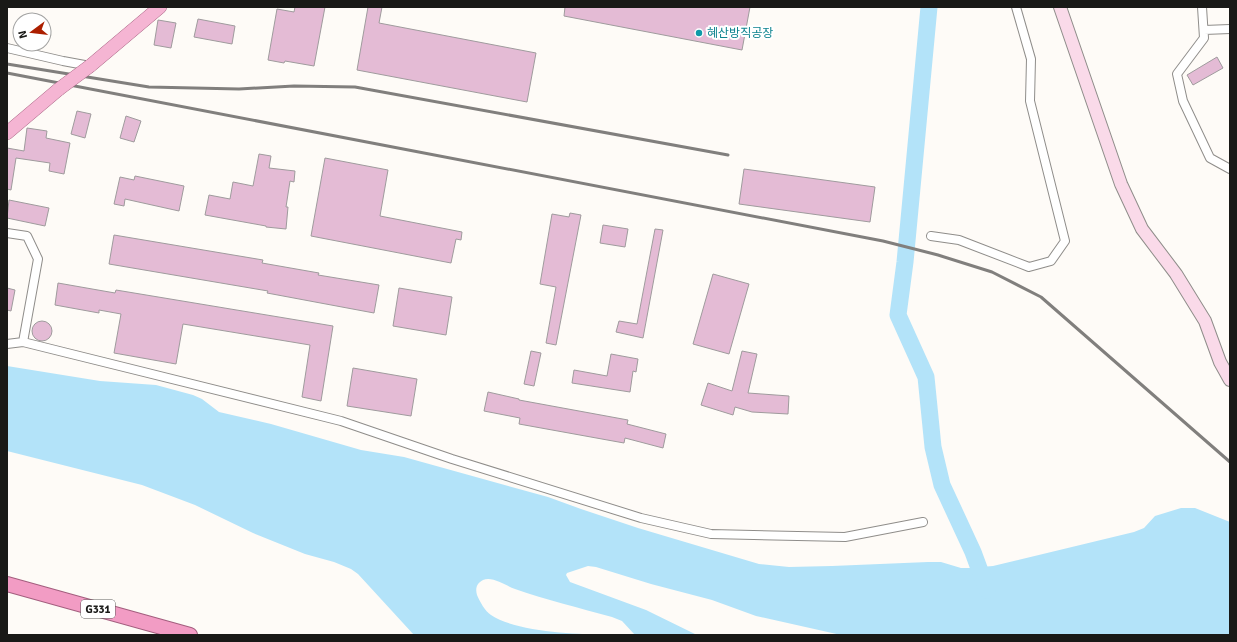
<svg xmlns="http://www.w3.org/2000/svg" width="1237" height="642" font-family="Signika,'Noto Sans KR',sans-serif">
	<rect width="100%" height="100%" fill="#fefbf7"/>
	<path fill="#b3e3f9" d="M7,366L100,381L156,385L193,395L202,399L219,412L271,424L361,450L404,457L548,497L581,509L638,528L759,564L789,567L832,566L928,562H941L961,568H969L993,566L1134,532L1144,528L1155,516L1181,508H1195L1230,522V635H841L756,616L712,600L651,584L596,567L588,566L567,573L566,575L570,582L646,610L697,635H635L622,621L612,617C580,608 546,600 515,589C506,586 493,576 483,580C477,583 475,588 477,595C480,602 485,611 491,615C516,632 577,634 607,635H414L358,574L351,569L334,562L305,554L253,533L195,505L142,485L7,451Z"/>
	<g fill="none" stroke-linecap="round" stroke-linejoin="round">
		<path stroke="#b3e3f9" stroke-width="17" d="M929,7L905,262L898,315L926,377L933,447L942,485L973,552L987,590"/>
	</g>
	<path fill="#e4bbd5" stroke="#9f9b9d" d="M295,7H325L314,66L285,61L284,63L268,60L277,9L294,12Z
		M368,7H382L379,23L536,53L527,102L357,70Z
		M565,7H750L742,50L564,16Z
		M198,19L235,26L232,44L194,37Z
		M158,20L176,23L171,48L154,45Z
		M1217,57L1223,68L1193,85L1187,75Z
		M77,111L91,114L85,138L71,134Z
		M126,116L141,121L134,142L120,138Z
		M27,128L47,131L46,138L70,143L64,174L49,171L50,163L16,158L11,190L7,189V148L24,151Z
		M259,154L271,156L269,168L295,171L294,182L290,181L286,207H288L286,229L266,227V226L205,215L209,195L230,199L233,182L253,186Z
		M325,158L388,170L380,216L462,232L461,240L456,239L451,263L311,236Z
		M744,169L875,187L870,222L739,204Z
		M135,176L184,186L179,211L125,199L124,206L114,204L120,177L134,180Z
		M9,200L49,208L45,226L7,218Z
		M570,213L581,215L556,345L546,343L556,287L540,284L552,214L569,217Z
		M603,225L628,229L625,247L600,243Z
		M655,229L663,230L643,338L616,332L619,321L637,324Z
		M114,235L263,260L262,263L319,273L318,275L379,285L374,313L267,293L268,291L109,264Z
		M713,274L749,284L729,354L693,344Z
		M58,283L115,293L116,290L333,326L321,401L302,397L310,345L183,324L176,364L114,353L121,314L99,310V313L55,305Z
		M7,288L15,290L11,311L7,310Z
		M399,288L452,297L446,335L393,326Z
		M32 331a10 10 0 1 1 20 0a10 10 0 1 1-20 0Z
		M531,351L541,353L534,386L524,384Z
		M742,351L757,354L748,393L789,396L788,414L752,412L735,407L733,415L701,405L708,383L732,391Z
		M611,354L638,359L636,372L633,371L630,392L572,383L574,370L607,376Z
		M353,368L417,379L411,416L347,406Z
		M488,392L519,399V400L628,420L627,424L666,434L663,448L625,438L624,443L519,424L520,418L484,411Z"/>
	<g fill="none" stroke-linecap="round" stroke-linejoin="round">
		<g stroke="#8f8d8a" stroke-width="10">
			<path id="minor" d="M1202,7L1204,38L1177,74L1183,101L1210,158L1230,169
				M1204,30L1230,29
				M7,48L63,61L90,66
				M7,233L27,236L38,259L23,342
				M931,236L959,240L1029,267L1051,261L1065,241L1030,101L1031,59L1016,7
				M7,344L23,342L341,421L452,459L641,518L711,534L845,537L923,522"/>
		</g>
		<g stroke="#8f8d8a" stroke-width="14">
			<path id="secondary" d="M1060,7L1121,184L1142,229L1176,274L1205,321L1220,362L1230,380"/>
		</g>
		<g stroke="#a35e7e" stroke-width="14">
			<path id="primary" d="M90,66L160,7
				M7,133L59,89"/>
		</g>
		<g stroke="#a35e7e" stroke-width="16">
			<path id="trunk" d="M7,584L190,635"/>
		</g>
		<use href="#minor" stroke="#fff" stroke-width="8"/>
		<use href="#secondary" stroke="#fadae9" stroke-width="12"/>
		<use href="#primary" stroke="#f5b5d3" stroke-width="13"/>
		<use href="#trunk" stroke="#f29cc4" stroke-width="14"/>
		<path stroke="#817f7d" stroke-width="3" d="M7,64L149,87L239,89L294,86L355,87L728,155
			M7,73L883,241L938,255L992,272L1041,297L1230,462"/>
		<g stroke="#a35e7e" stroke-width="14" stroke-linecap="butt">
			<path id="primary-bridge" d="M59,89L90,66"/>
		</g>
		<use href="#primary-bridge" stroke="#f5b5d3" stroke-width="13"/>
	</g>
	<circle fill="#0f9aa8" stroke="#fff" stroke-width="1.5" cx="699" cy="33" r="4"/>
	<g text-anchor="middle" stroke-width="4" stroke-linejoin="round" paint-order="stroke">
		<rect fill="#fff" stroke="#5e5e5d" stroke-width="1" x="81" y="600" width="34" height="18" rx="3"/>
		<g font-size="11" font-weight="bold" fill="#191917">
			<text x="98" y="613">G331</text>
		</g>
		<g font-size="12" fill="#0d838f" stroke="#fff" text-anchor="start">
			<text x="707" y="37">혜산방직공장</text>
		</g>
	</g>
	<rect width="1237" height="642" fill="none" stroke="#191917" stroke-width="16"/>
	<g transform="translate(32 32) rotate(255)"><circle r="19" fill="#ffffff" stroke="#a3a3a2"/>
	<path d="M0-3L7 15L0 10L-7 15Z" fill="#ac1f00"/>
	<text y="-6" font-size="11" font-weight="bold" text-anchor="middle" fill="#191917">N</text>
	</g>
</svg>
